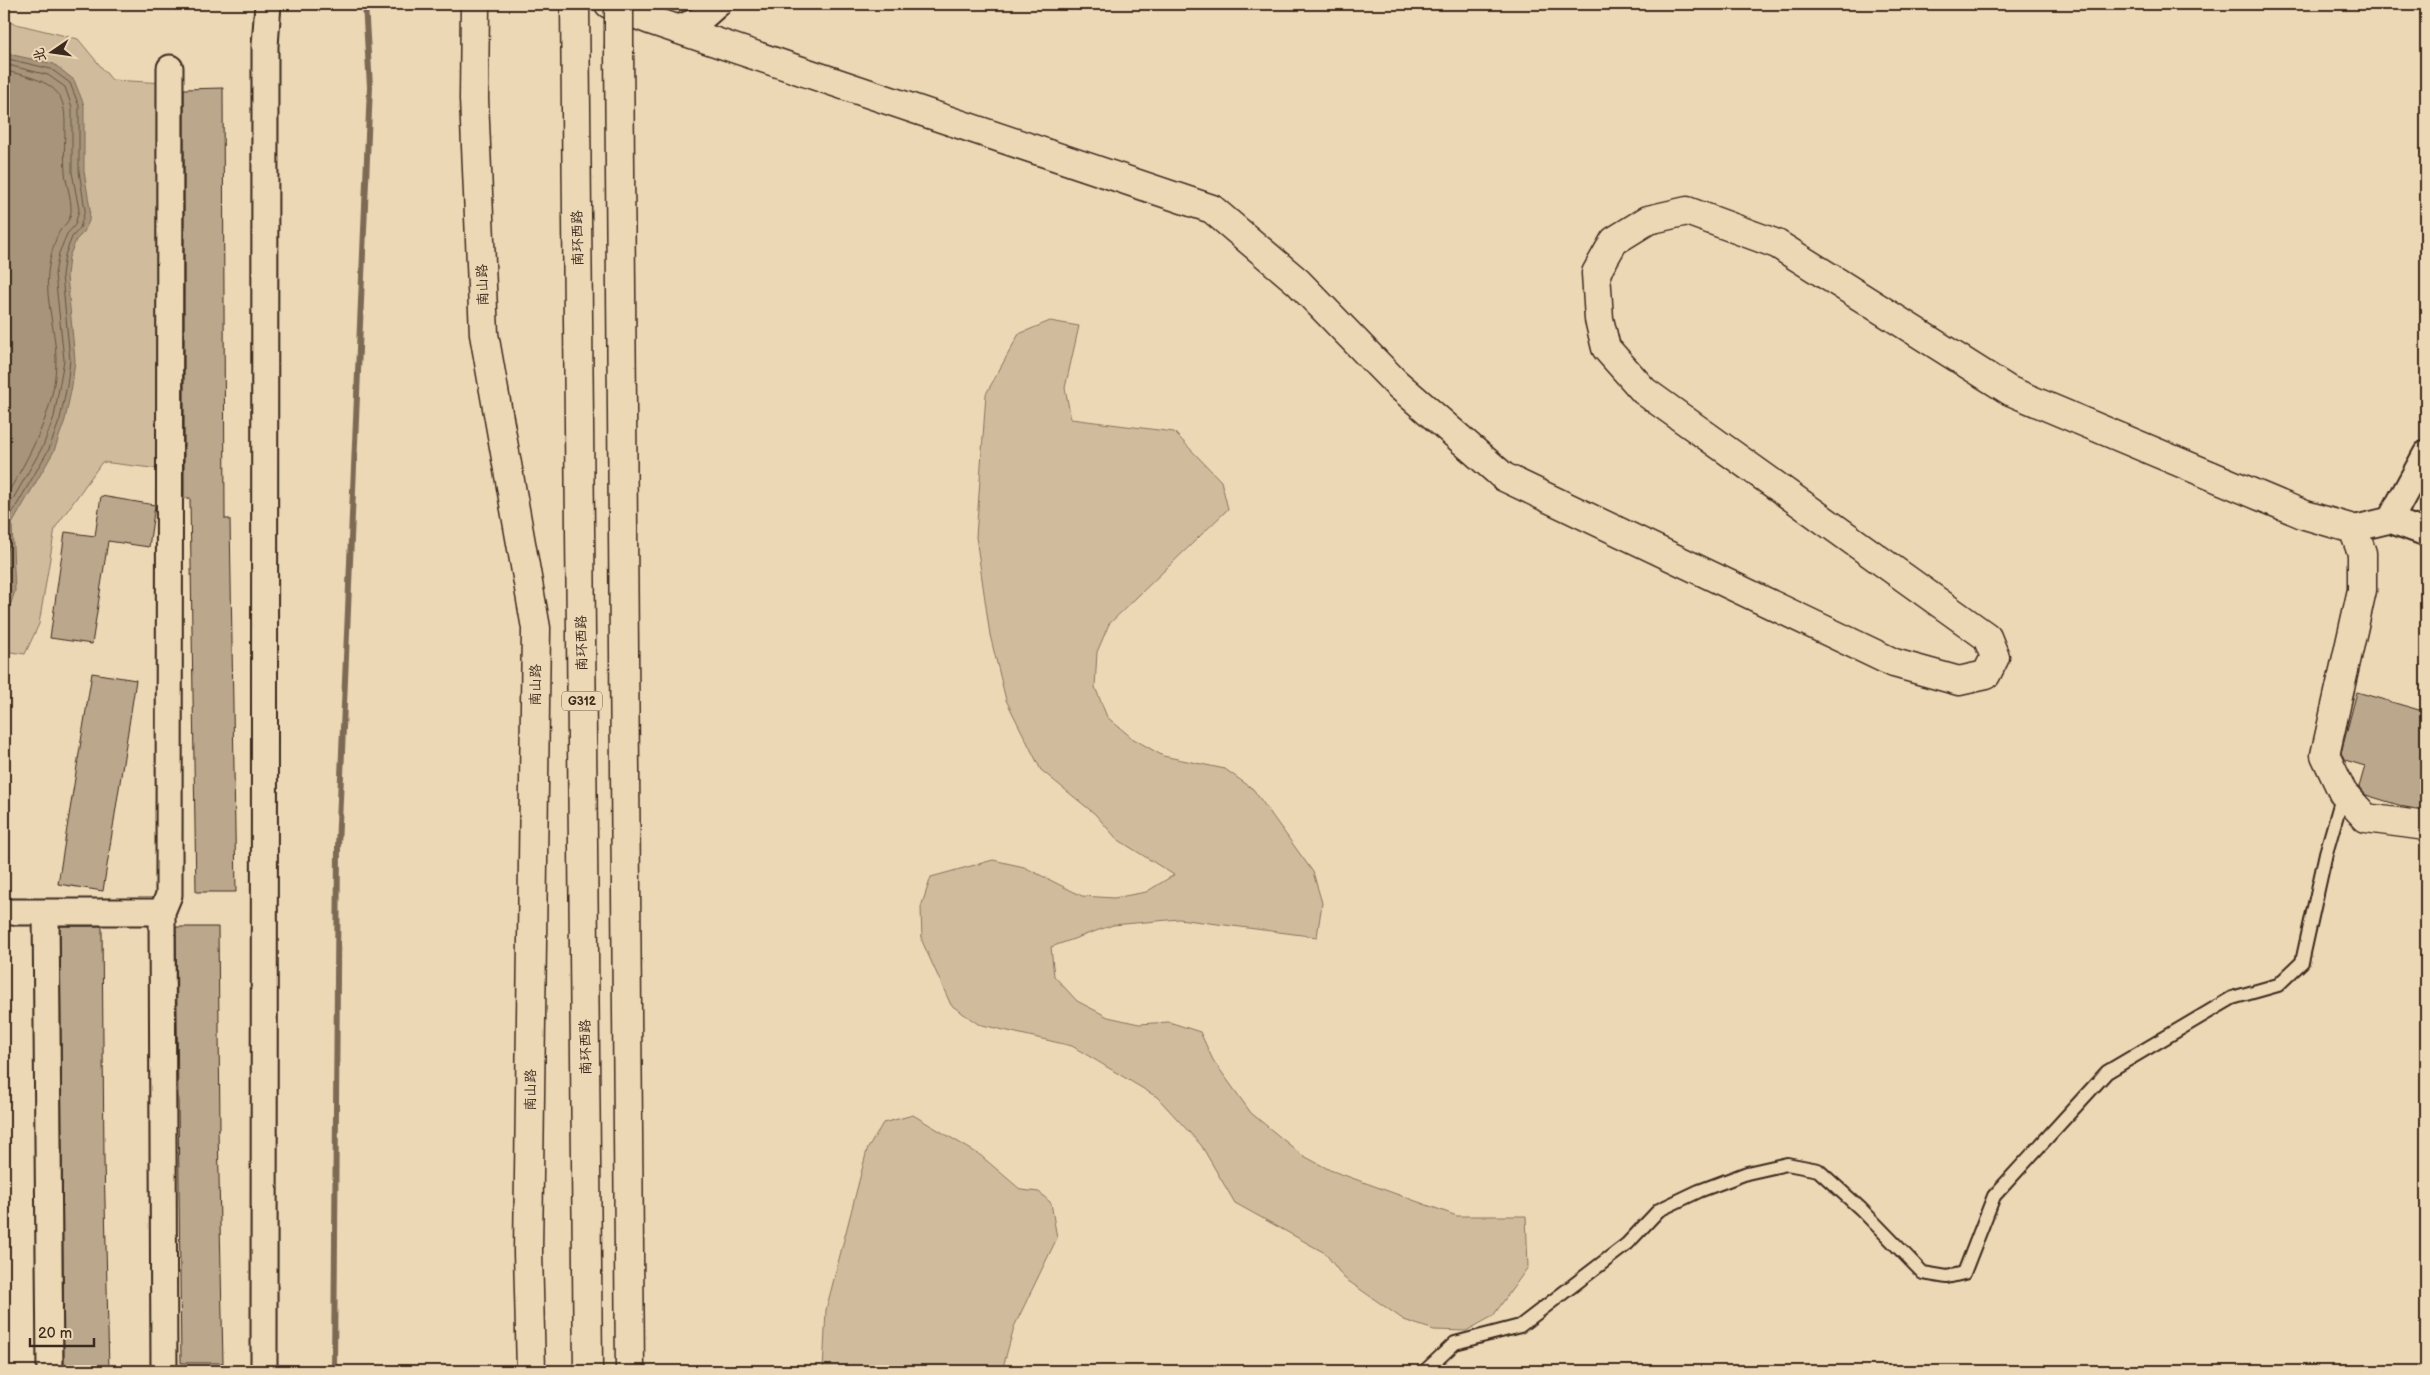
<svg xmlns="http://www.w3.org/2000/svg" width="2430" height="1375" font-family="'Balsamiq Sans','LXGW WenKai TC',sans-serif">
	<rect width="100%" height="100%" fill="#edd8b6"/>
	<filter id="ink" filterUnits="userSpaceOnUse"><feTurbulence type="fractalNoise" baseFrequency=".02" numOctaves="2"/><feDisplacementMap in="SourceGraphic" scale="10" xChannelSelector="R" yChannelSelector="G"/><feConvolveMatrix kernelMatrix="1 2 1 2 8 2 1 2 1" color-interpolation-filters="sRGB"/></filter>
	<g filter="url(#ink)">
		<path fill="#d0bc9d" stroke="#86735e" d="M4,21L78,39L112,80L165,83L160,469L102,462L55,528L39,624L25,654L4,651Z
			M1050,321L1079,326L1065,388L1071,419L1174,432L1221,481L1228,509L1109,624L1097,652L1095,687L1107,717L1132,738L1163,756L1225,769L1253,789L1313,872L1322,903L1317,937L1179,919L1113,925L1051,947L1054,976L1077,1001L1108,1017L1139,1024L1169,1022L1200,1032L1213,1060L1251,1113L1302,1155L1330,1170L1457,1216H1526L1528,1267L1493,1316L1466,1331L1434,1330L1404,1320L1344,1278L1325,1253L1235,1203L1201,1145L1157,1097L1072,1046L978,1024L951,1005L922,941L921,907L931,877L993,860L1024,867L1082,896L1114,898L1146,892L1174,875L1117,839L1095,814L1041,770L1006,700L990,635L976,537L986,394L1019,334Z
			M913,1115L980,1155L1021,1190L1039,1192L1051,1203L1057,1238L1014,1327L1002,1371H823L826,1310L867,1150L883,1123Z"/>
		<path fill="#a7947a" stroke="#7c6a55" d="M4,53L54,64L74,80L84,105V171L90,209L89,221L84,232L76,240L69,257L67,276L75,360L72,386L65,420L54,451L12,524L15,591L11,603L4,612Z"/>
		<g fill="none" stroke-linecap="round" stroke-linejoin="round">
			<path stroke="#665443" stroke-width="1" d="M4,58L51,69L70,83L79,106V171L85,210L80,228L72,237L65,255L62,275L70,360L67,386L60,419L49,449L7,522L10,590L4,604
				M4,64L48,75L65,87L72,107V172L79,210L75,225L67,234L59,253L55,274L64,360L54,417L43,446L4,515
				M4,71C83,85 61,109 65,172C66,185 74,204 70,217C68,223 62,227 59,232C53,245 50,258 48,272C45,301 56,331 56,359C56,412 29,456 4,500"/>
			<path stroke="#7c6a55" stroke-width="6" d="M334,1371L338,847L370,87L365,4"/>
		</g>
		<path fill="#bba78c" stroke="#3b2a1e" d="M223,88L225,519H230L236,892H196L190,498H184V89Z
			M101,496L155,505L149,547L108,541L92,644L50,638L65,532L95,536Z
			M92,673L136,680L103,891L58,884Z
			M2357,692L2426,712V807L2416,809L2405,807L2366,795L2359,787L2365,766L2345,760L2341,753Z
			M60,926H102L104,1160L109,1371H64Z
			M176,927H218L220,1129H218L223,1363H181Z"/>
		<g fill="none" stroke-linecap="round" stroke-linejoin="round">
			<g stroke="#3b2a1e" stroke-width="16">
				<path id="lane" d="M1425,1371L1455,1343L1520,1326L1627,1244L1659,1210L1699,1191L1747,1173L1787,1164L1818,1170L1861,1209L1923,1273L1947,1277L1964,1273L1994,1196L2107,1072L2232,998L2278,985L2302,962L2326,853L2343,794"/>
			</g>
			<g stroke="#3b2a1e" stroke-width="29">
				<path id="street" d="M676,29L701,19L718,4
					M2390,520L2426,533
					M2353,529L2390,520L2426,454
					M4,912H162L164,1371
					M46,912L50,1371
					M162,912L169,895L170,68
					M264,1371L265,46L268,4"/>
			</g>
			<g stroke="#3b2a1e" stroke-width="31">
				<path id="secondary" d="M475,4L474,99L484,334L536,628L528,1252L531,1371
					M609,4L650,20L1212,209L1298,282L1395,382L1504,477L1894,663L1959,681L1986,675L1995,657L1987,637L1644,391L1606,348L1599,319L1596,273L1614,241L1648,220L1687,211L1777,244L2010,391L2305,515L2353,529L2362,553V590L2325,755L2343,793L2366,818L2426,826"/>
			</g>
			<g stroke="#3b2a1e" stroke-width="31">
				<path id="highway" d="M575,4L588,1371
					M619,48L630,1371"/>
			</g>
			<use href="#lane" stroke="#edd8b6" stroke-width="12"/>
			<use href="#street" stroke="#edd8b6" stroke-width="25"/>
			<use href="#secondary" stroke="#edd8b6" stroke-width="28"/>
			<use href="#highway" stroke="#edd8b6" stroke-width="28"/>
			<g stroke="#3b2a1e" stroke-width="31" stroke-linecap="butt">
				<path id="highway-bridge" d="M619,4V48"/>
			</g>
			<use href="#highway-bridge" stroke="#edd8b6" stroke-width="28"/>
		</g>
	</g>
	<g text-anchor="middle" stroke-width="4" stroke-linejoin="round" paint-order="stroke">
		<rect fill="#edd8b6" stroke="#705e4c" stroke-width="1" x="562" y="691.5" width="40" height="19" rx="4"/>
		<g font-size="12" font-weight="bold" fill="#3b2a1e">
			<text x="582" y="705">G312</text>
		</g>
		<g font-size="14" fill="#3b2a1e" stroke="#edd8b6">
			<text transform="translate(577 238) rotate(-91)" y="5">南环西路</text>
			<text transform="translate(482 285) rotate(-92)" y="5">南山路</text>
			<text transform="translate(581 643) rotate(-91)" y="5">南环西路</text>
			<text transform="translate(535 685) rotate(-89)" y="5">南山路</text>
			<text transform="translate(585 1047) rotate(-91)" y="5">南环西路</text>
			<text transform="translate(530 1090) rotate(-89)" y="5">南山路</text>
		</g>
	</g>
	<rect width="2430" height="1375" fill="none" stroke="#edd8b6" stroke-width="20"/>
	<rect x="10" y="10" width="2410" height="1355" fill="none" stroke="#3b2a1e" stroke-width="2" filter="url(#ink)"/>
	<g transform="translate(52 52) rotate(257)" stroke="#edd8b6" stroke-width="4" paint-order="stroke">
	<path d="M0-4L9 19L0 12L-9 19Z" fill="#3b2a1e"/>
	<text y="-8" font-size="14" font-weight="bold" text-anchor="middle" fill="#3b2a1e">北</text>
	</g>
	<path d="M30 1338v8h64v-8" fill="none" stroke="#3b2a1e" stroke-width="2.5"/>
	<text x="38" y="1338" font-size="15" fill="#3b2a1e" stroke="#edd8b6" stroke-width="4" paint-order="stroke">20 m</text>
</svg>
